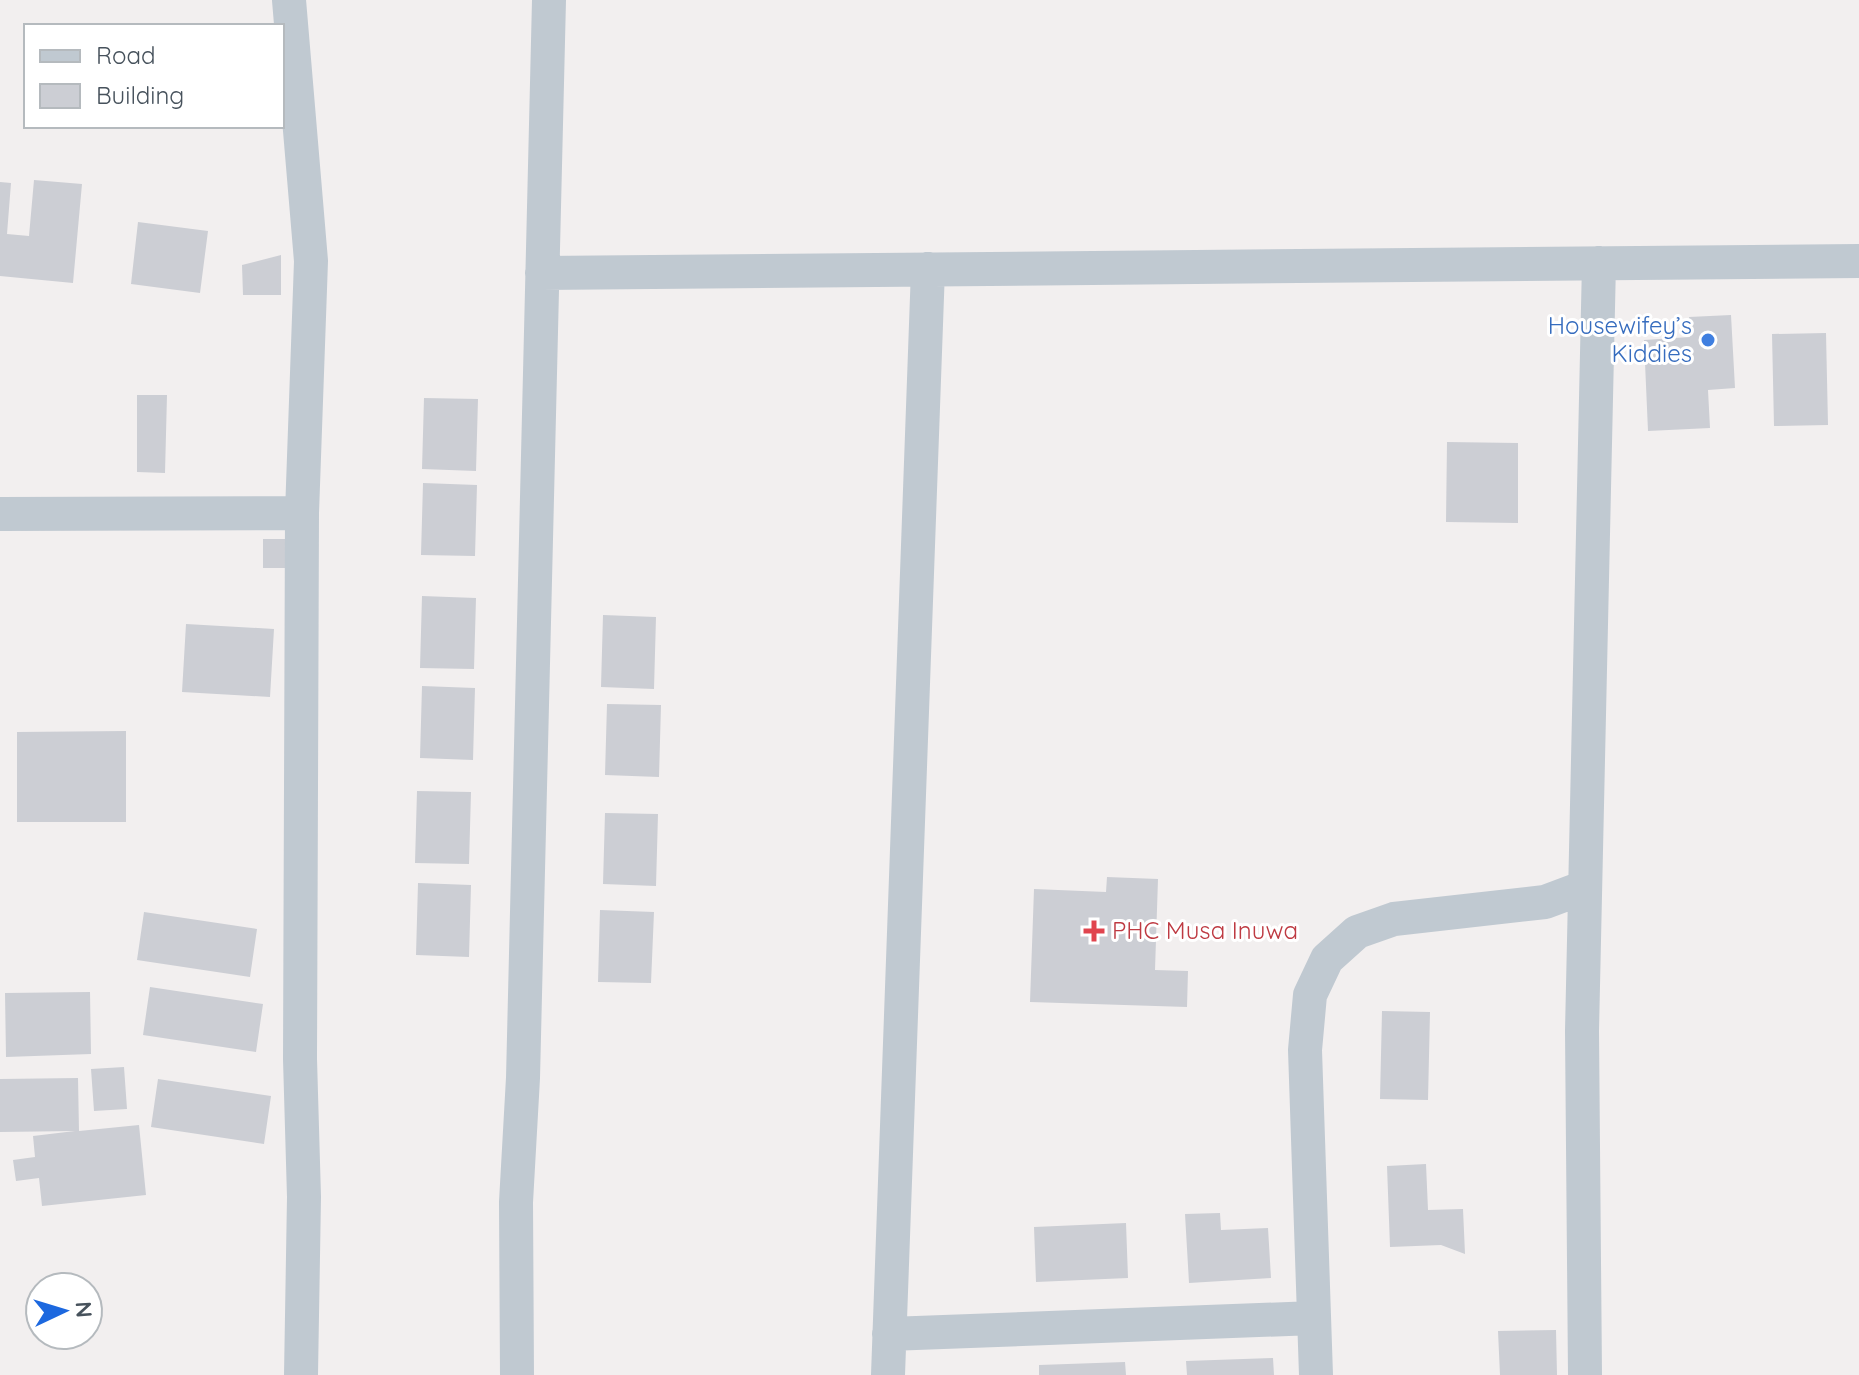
<svg xmlns="http://www.w3.org/2000/svg" width="1859" height="1375" font-family="Quicksand,sans-serif">
	<rect width="100%" height="100%" fill="#f2efef"/>
	<path fill="#ccced4" d="M34,180L82,184L73,283L0,276V182L11,183L7,234L29,236Z
		M138,222L208,231L200,293L131,284Z
		M281,255V295H243L242,265Z
		M1731,315L1735,388L1708,390L1710,428L1648,431L1644,340L1690,337L1689,317Z
		M1826,333L1828,425L1774,426L1772,334Z
		M137,395H167L165,473L137,472Z
		M424,398L478,399L476,471L422,469Z
		M1447,442L1518,443V523L1446,522Z
		M423,483L477,485L475,556L421,555Z
		M263,539H290L291,568H263Z
		M422,596L476,598L474,669L420,668Z
		M603,615L656,617L654,689L601,687Z
		M186,624L274,629L270,697L182,692Z
		M422,686L475,688L473,760L420,758Z
		M607,704L661,705L659,777L605,775Z
		M126,731V822H17V732Z
		M417,791L471,792L469,864L415,863Z
		M605,813L658,814L656,886L603,884Z
		M1107,877L1158,879L1155,970L1188,971L1187,1007L1030,1002L1034,889L1106,892Z
		M418,883L471,885L469,957L416,955Z
		M600,910L654,912L651,983L598,982Z
		M144,912L257,929L250,977L137,960Z
		M150,987L263,1004L256,1052L143,1035Z
		M90,992L91,1054L6,1057L5,993Z
		M1382,1011L1430,1012L1428,1100L1380,1099Z
		M124,1067L127,1109L94,1111L91,1069Z
		M78,1078L79,1131L139,1125L146,1195L42,1206L39,1178L16,1181L13,1160L35,1157L33,1136L75,1131L0,1132V1079Z
		M158,1079L271,1096L264,1144L151,1127Z
		M1426,1164L1428,1210L1463,1209L1465,1254L1441,1245L1390,1247L1387,1166Z
		M1220,1213L1221,1230L1268,1228L1271,1278L1189,1283L1185,1214Z
		M1126,1223L1128,1278L1036,1282L1034,1227Z
		M1556,1330L1557,1375H1500L1498,1331Z
		M1273,1358L1274,1375H1187L1186,1361Z
		M1125,1362L1126,1375H1039V1365Z"/>
	<g fill="none" stroke-linecap="round" stroke-linejoin="round">
		<path stroke="#c0c9d1" stroke-width="34" d="M289,0L311,261L302,513L300,1059L304,1197L301,1375
			M542,273L1859,261
			M0,514L302,513
			M889,1334L1314,1318
			M517,1375L516,1202L523,1078L549,0
			M888,1375L928,269
			M1316,1375L1305,1050L1310,995L1327,959L1357,932L1394,919L1545,902L1585,887
			M1585,1375L1582,1031L1599,263"/>
	</g>
	<circle fill="#3f7fe0" stroke="#fff" stroke-width="3" cx="1708" cy="340" r="8"/>
	<path fill="#e0444e" stroke="#fff" stroke-width="3" d="M1090 919h8v8h8v8h-8v8h-8v-8h-8v-8h8z"/>
	<g text-anchor="middle" stroke-width="6" stroke-linejoin="round" paint-order="stroke">
		<g font-size="24" fill="#366cbe" stroke="#fff" text-anchor="end">
			<text x="1692" y="334">Housewifey’s<tspan x="1692" dy="28">Kiddies</tspan></text>
		</g>
		<g font-size="24" fill="#be3a42" stroke="#fff" text-anchor="start">
			<text x="1112" y="939">PHC Musa Inuwa</text>
		</g>
	</g>
	<rect x="24" y="24" width="260" height="104" fill="#ffffff" stroke="#b5babe" stroke-width="2"/>
	<rect x="40" y="50" width="40" height="12" fill="#c0c9d1" stroke="#b5babe" stroke-width="2"/>
	<text x="96" y="64" font-size="24" fill="#47525c">Road</text>
	<rect x="40" y="84" width="40" height="24" fill="#ccced4" stroke="#b5babe" stroke-width="2"/>
	<text x="96" y="104" font-size="24" fill="#47525c">Building</text>
	<g transform="translate(64 1311) rotate(86)"><circle r="38" fill="#ffffff" stroke="#b5babe" stroke-width="2"/>
	<path d="M0-6L14 30L0 20L-14 30Z" fill="#1c68df"/>
	<text y="-12" font-size="22" font-weight="bold" text-anchor="middle" fill="#47525c">N</text>
	</g>
</svg>
